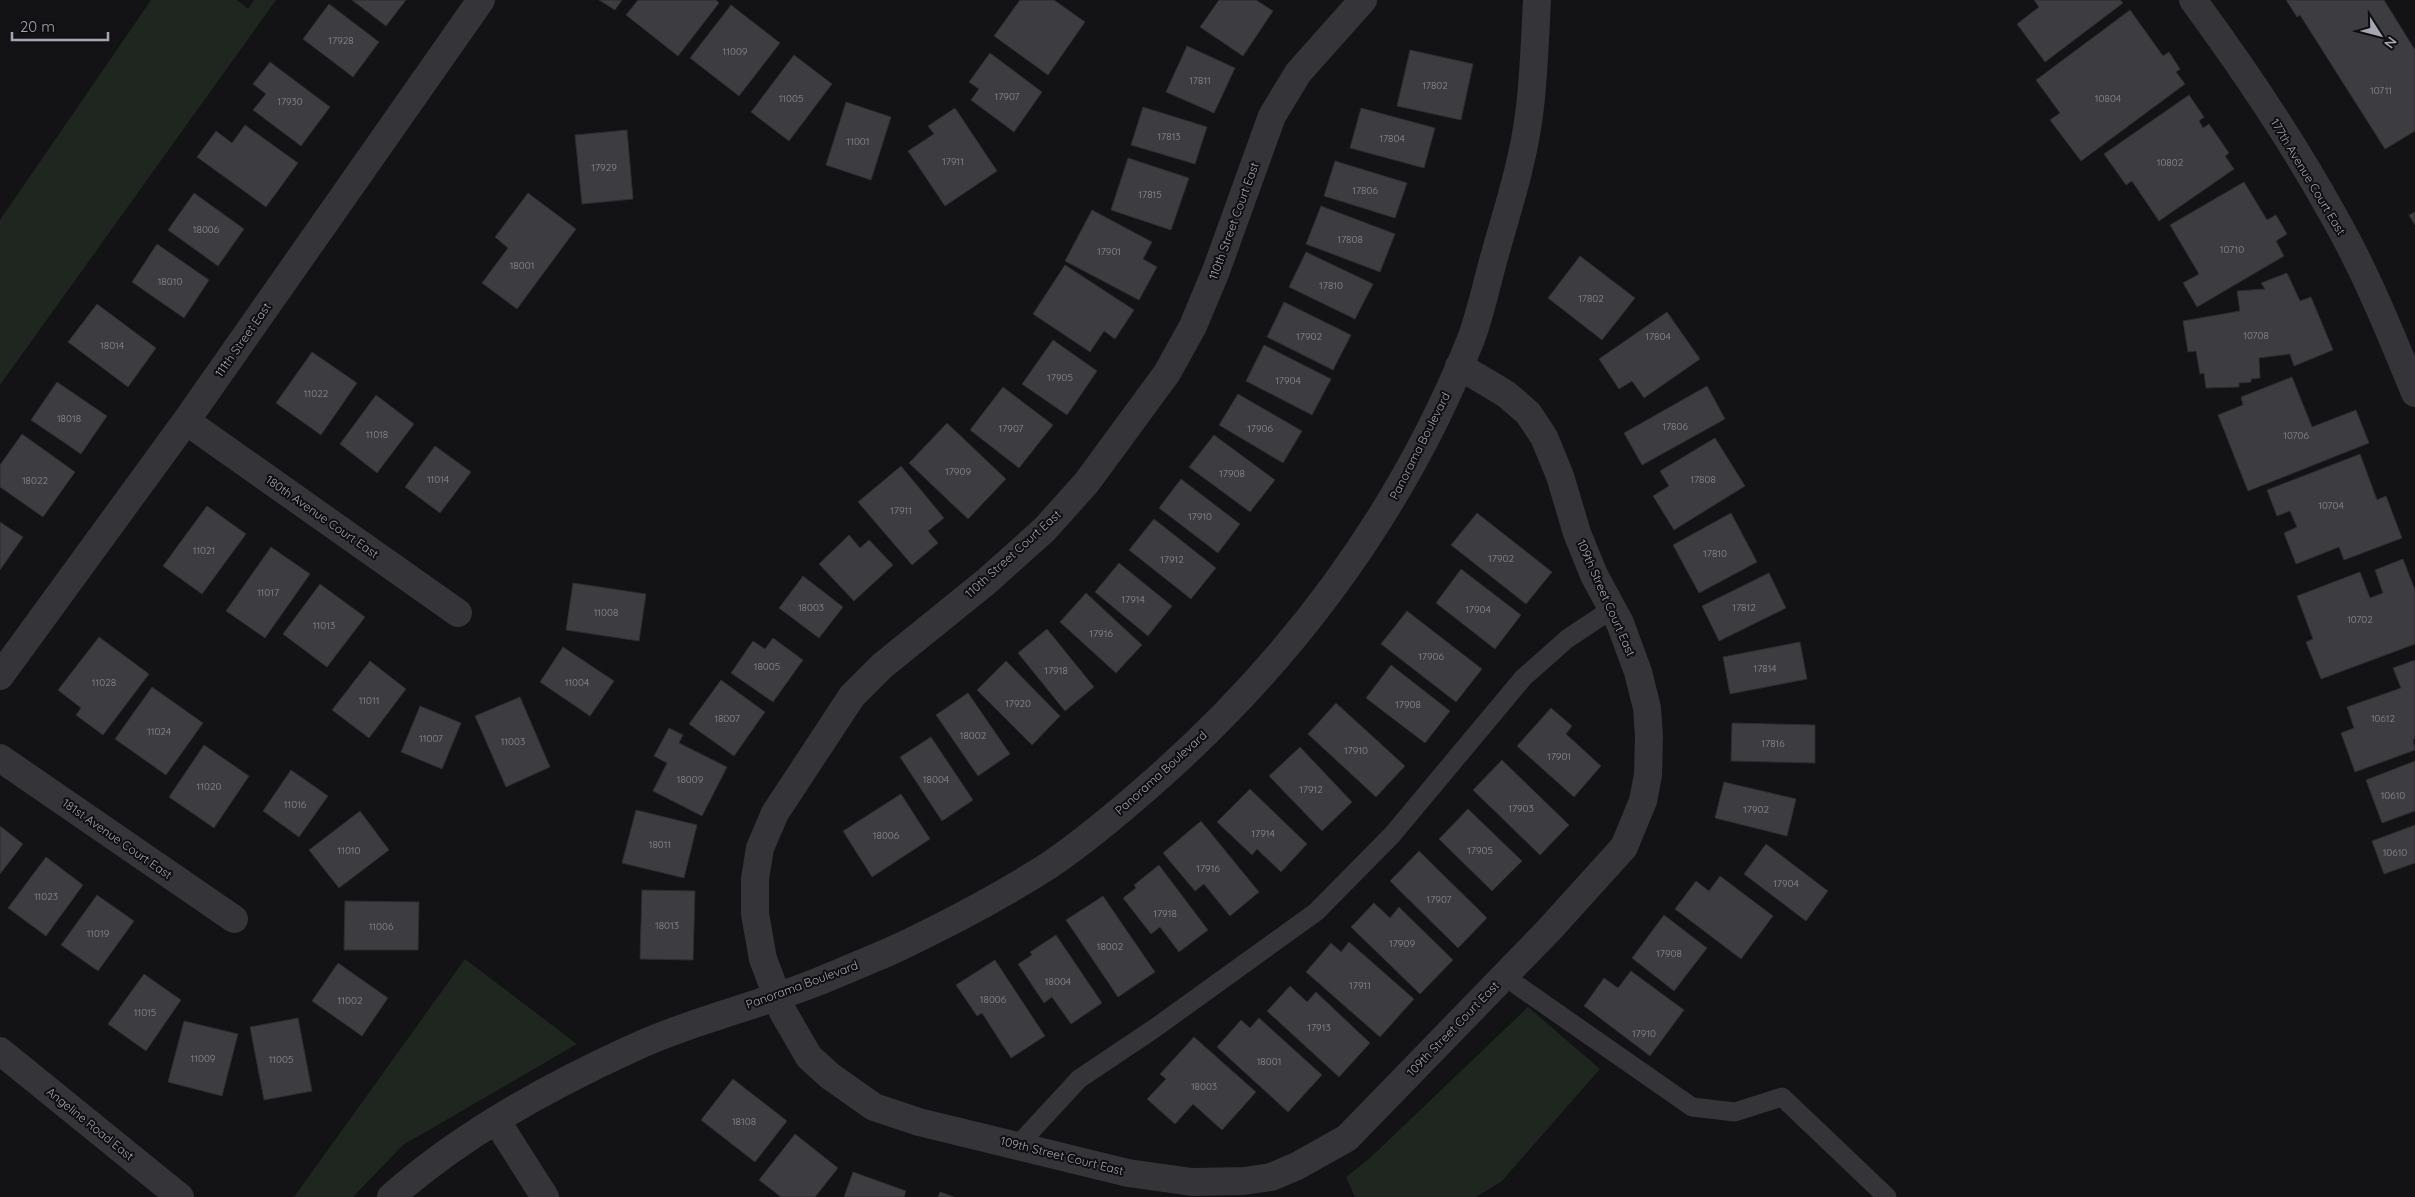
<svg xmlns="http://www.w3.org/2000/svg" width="2415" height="1197" font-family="Quicksand,sans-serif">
	<rect width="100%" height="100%" fill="#131214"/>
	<path fill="#1f2620" d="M151,0H237L248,9L254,0H276L0,385V220Z
		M465,959L577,1044L403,1145L353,1197H294Z
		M1528,1007L1600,1069L1502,1181L1476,1197H1355L1346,1177L1370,1158Z"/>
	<path fill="#3d3d41" stroke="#2d2d30" d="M352,0H406L386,26Z
		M599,0H622L615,10Z
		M638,0H716L719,3L678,56L626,15Z
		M1020,0H1054L1085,22L1048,75L994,36Z
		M1219,0H1256L1273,11L1243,56L1200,27Z
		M2034,0H2120L2123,3L2045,62L2017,24L2039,7Z
		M2286,0H2384L2415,50V131L2385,149L2300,15L2297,17Z
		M329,4L379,42L353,77L303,39Z
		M731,5L780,43L739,96L690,58Z
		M2130,10L2163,56L2169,52L2180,69L2176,72L2185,84L2081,161L2050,120L2060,113L2036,80Z
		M1187,46L1235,68L1214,113L1166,92Z
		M1410,50L1473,64L1461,120L1397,106Z
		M990,53L1042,92L1014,132L971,100L979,89L969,82Z
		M794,55L832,84L789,141L751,112Z
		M270,62L330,107L301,146L253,110L266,94L253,84Z
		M2189,95L2204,117L2199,121L2203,128L2209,124L2229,153L2225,156L2234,169L2159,221L2132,181L2126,185L2104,154Z
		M846,102L891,117L871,180L826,165Z
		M1143,107L1207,127L1195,164L1131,145Z
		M955,108L997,171L945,206L908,151L934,134L928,126Z
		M1361,108L1435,128L1424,168L1350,148Z
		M245,125L298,163L266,207L197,157L216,131L232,143Z
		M627,130L633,199L582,204L575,135Z
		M1128,158L1189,178L1171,230L1111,210Z
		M1335,161L1407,183L1395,218L1324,196Z
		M2244,182L2267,220L2276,215L2287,234L2276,241L2284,256L2197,307L2183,283L2199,274L2170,225Z
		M194,193L244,229L218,266L168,230Z
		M528,193L576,229L517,309L482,283L508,248L495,237Z
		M1321,206L1395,234L1380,272L1306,244Z
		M1092,210L1152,242L1143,259L1157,267L1139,300L1065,261Z
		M2415,212V225L2409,215Z
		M157,244L209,280L184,318L132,282Z
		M1306,252L1373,284L1355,319L1289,287Z
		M1580,256L1635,298L1602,340L1548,298Z
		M1065,265L1134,310L1115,339L1104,331L1090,352L1033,314Z
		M2287,273L2300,301L2311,297L2333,350L2294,366L2290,354L2259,358L2260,378L2251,379V382L2239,383V387L2206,388L2204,373L2200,374L2196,351L2188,352L2183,321L2240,311L2237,291L2265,289L2261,283Z
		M1284,302L1351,335L1333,370L1267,337Z
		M97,304L156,348L128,387L68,342Z
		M1667,312L1700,359L1644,398L1632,381L1619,389L1599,359Z
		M1053,340L1097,371L1067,415L1022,384Z
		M1264,345L1331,379L1312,415L1246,381Z
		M312,352L357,383L321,435L276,403Z
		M2292,377L2312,427L2356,410L2369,443L2248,491L2218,415L2243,405L2241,397Z
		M57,382L107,416L81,454L31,420Z
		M1707,386L1725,419L1642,465L1624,433Z
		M1003,387L1053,425L1019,468L970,430Z
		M1238,394L1302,431L1283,463L1219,425Z
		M376,395L414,424L377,473L340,444Z
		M947,423L1006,479L968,519L909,463Z
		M22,434L75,472L43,517L0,487V465Z
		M1214,435L1275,480L1250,512L1189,467Z
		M1715,438L1745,486L1674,530L1653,496L1669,486L1660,471Z
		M435,446L471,472L440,513L405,487Z
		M2360,454L2377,500L2386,496L2402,538L2344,560L2339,547L2296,564L2284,533L2297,527L2290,511L2277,516L2267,490Z
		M901,466L944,518L928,531L938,543L912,565L858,502Z
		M1181,479L1240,524L1218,553L1159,508Z
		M207,506L246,534L202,594L163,566Z
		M1477,513L1552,572L1526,604L1451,545Z
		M1731,513L1757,562L1699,593L1673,545Z
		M1154,519L1216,568L1191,599L1129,550Z
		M0,522L23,537L0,570Z
		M849,535L860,548L869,540L893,565L854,601L819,564Z
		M271,547L310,574L265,638L226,611Z
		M2403,559L2415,590V644L2321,679L2306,642L2313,639L2297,596L2360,572L2370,598L2383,593L2375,570Z
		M1119,563L1172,606L1148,636L1095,592Z
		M1461,569L1521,615L1495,649L1436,603Z
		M1769,573L1786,608L1719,641L1702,606Z
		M803,576L843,607L819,638L779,608Z
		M573,583L646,594L639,641L566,630Z
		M320,584L365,617L327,667L283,634Z
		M1086,593L1142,645L1116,673L1060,622Z
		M1407,611L1482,669L1456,702L1381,644Z
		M1047,629L1094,687L1065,711L1018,653Z
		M99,637L149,674L103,735L76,715L81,708L58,690Z
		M773,638L803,660L773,702L731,673L753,641L765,649Z
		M1800,642L1807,679L1730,694L1723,657Z
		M563,647L614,681L590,716L540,682Z
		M2415,660V739H2413L2415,750L2355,772L2341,733L2354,728L2347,707L2401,688L2393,668Z
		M370,661L406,689L369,738L332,710Z
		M1006,661L1060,716L1032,745L977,690Z
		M1391,665L1450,711L1425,743L1366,698Z
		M721,680L765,712L734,756L689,724Z
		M152,687L203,723L166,775L115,739Z
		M968,693L1010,754L978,776L936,715Z
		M520,697L550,767L506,787L475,716Z
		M1336,703L1405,766L1376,797L1308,734Z
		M420,706L461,723L442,769L401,752Z
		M1551,708L1572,726L1566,734L1601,766L1574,797L1517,746Z
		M1732,723L1815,725V763L1731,761Z
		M669,728L683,735L679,743L727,767L702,816L653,791L667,763L654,756Z
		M931,737L973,800L942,821L900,757Z
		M204,745L249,776L214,828L169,797Z
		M1300,747L1352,802L1322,831L1269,776Z
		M1502,760L1569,825L1540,855L1473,790Z
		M2415,761V811L2382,823L2366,780Z
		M291,770L328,796L299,837L263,811Z
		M1724,782L1796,799L1787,836L1715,818Z
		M1250,789L1307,844L1281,872L1257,849L1252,855L1217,822Z
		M901,794L930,839L872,877L843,831Z
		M1468,809L1522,861L1492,891L1439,839Z
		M636,810L697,825L684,878L622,863Z
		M360,811L389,850L339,888L309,850Z
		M1201,821L1259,892L1230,916L1204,884L1195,891L1163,853Z
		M2415,825V863L2384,874L2372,841Z
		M0,826L23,844L0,874Z
		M1766,844L1828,891L1806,921L1744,874Z
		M1419,851L1487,918L1458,948L1390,881Z
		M46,857L83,885L46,936L8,908Z
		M1159,865L1208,930L1179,952L1160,927L1151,934L1123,898L1136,888L1134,885Z
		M1720,876L1773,916L1741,959L1675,909L1696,881L1709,891Z
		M642,890L695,891L693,960L640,959Z
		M97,895L134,921L98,971L61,945Z
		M1103,896L1155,972L1118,997L1066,920Z
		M345,901L419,902L418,950H344Z
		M1374,903L1390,918L1399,907L1453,960L1420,994L1351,927Z
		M1664,915L1707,948L1674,991L1632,958Z
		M1056,935L1102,1003L1071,1024L1052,997L1044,1003L1018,964L1032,955L1030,952Z
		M1349,942L1414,999L1380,1037L1306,972L1331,943L1341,952Z
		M995,960L1045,1036L1011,1058L982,1013L977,1016L956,985Z
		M338,963L388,998L362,1036L312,1001Z
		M1631,971L1684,1010L1650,1056L1584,1006L1604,978L1618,988Z
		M144,974L181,1000L146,1051L108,1024Z
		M1290,986L1307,1002L1316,992L1370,1043L1339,1077L1267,1011Z
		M298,1018L312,1091L264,1100L250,1027Z
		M1259,1018L1322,1075L1288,1112L1217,1047L1241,1020L1250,1028Z
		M184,1021L238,1034L222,1096L168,1082Z
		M1194,1037L1256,1092L1222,1130L1193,1104L1175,1124L1147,1099L1166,1079L1160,1074Z
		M733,1079L787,1121L755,1162L701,1120Z
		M795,1134L838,1168L815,1197H781L759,1180Z
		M853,1172L906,1191L904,1197H844Z
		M940,1192L954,1197H938Z"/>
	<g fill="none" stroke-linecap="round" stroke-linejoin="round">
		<path stroke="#343439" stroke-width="19" d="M1504,976L1692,1107L1735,1112L1782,1097L1887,1197
			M1018,1145L1079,1079L1155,1028L1316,912L1392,835L1523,678L1567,639L1612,609"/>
		<path stroke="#343439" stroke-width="28" d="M1363,0L1298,73L1272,116L1216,271L1193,326L1167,373L1087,482L1045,529L987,581L882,666L852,696L775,813L760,848L755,879V914L763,959L783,1012L809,1057L830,1076L874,1107L919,1122L1128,1173L1192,1182L1244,1181L1271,1177L1297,1166L1347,1138L1548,931L1624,847L1643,801L1648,775L1649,736L1647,708L1638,672L1620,623L1594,575L1577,533L1560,476L1544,437L1528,413L1506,394L1459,366
			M2193,0C2243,68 2291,139 2332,213C2365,270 2390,332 2415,393
			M186,421L458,613
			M0,676L186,421L481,0
			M0,758L234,919
			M496,1120L545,1197
			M391,1197C462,1134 547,1087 633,1048C692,1021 757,1006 817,982C842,972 867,961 891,951C944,926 998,898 1048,866C1087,840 1124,808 1159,777C1295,656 1403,509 1471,339C1481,312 1487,282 1495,254C1508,208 1523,162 1529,115C1534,77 1535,38 1537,0"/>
		<path stroke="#343439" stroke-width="28" d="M0,1051L180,1197"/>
	</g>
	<g text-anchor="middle" stroke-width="4" stroke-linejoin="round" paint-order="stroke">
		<g font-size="10" fill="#8b8d96">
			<text x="341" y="44">17928</text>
			<text x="735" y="55">11009</text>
			<text x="1200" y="84">17811</text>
			<text x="1435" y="89">17802</text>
			<text x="2381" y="94">10711</text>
			<text x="1007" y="100">17907</text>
			<text x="791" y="102">11005</text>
			<text x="2108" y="102">10804</text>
			<text x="290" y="105">17930</text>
			<text x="1169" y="140">17813</text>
			<text x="1392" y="142">17804</text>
			<text x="858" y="145">11001</text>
			<text x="953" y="165">17911</text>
			<text x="2170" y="166">10802</text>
			<text x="604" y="171">17929</text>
			<text x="1365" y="194">17806</text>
			<text x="1150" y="198">17815</text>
			<text x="206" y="233">18006</text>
			<text x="1350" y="243">17808</text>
			<text x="2232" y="253">10710</text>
			<text x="1109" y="255">17901</text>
			<text x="522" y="269">18001</text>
			<text x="170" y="285">18010</text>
			<text x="1331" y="289">17810</text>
			<text x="1591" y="302">17802</text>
			<text x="2256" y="339">10708</text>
			<text x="1309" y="340">17902</text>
			<text x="1658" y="340">17804</text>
			<text x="112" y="349">18014</text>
			<text x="1060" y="381">17905</text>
			<text x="1288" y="384">17904</text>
			<text x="316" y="397">11022</text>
			<text x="69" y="422">18018</text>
			<text x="1675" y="430">17806</text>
			<text x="1011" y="432">17907</text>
			<text x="1260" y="432">17906</text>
			<text x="377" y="438">11018</text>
			<text x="2296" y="439">10706</text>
			<text x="958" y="475">17909</text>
			<text x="1232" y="477">17908</text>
			<text x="438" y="483">11014</text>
			<text x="1703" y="483">17808</text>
			<text x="35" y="484">18022</text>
			<text x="2331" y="509">10704</text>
			<text x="901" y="514">17911</text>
			<text x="1200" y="520">17910</text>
			<text x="204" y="554">11021</text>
			<text x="1715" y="557">17810</text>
			<text x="1501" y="562">17902</text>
			<text x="1172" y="563">17912</text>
			<text x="268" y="596">11017</text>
			<text x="1133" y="603">17914</text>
			<text x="811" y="611">18003</text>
			<text x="1744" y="611">17812</text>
			<text x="1478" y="613">17904</text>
			<text x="606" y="616">11008</text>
			<text x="2360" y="623">10702</text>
			<text x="324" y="629">11013</text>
			<text x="1101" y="637">17916</text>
			<text x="1431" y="660">17906</text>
			<text x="767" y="670">18005</text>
			<text x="1765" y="672">17814</text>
			<text x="1056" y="674">17918</text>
			<text x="104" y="686">11028</text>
			<text x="577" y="686">11004</text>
			<text x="369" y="704">11011</text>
			<text x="1018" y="707">17920</text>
			<text x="1408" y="708">17908</text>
			<text x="727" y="722">18007</text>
			<text x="2383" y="722">10612</text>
			<text x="159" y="735">11024</text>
			<text x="973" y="739">18002</text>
			<text x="431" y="742">11007</text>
			<text x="513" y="745">11003</text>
			<text x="1773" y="747">17816</text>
			<text x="1356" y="754">17910</text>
			<text x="1559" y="760">17901</text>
			<text x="690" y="783">18009</text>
			<text x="936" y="783">18004</text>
			<text x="209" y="790">11020</text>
			<text x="1311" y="793">17912</text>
			<text x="2393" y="799">10610</text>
			<text x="295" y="808">11016</text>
			<text x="1521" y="812">17903</text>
			<text x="1756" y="813">17902</text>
			<text x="1263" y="837">17914</text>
			<text x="886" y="839">18006</text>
			<text x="660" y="848">18011</text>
			<text x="349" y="854">11010</text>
			<text x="1480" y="854">17905</text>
			<text x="2395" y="856">10610</text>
			<text x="1208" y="872">17916</text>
			<text x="1786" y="887">17904</text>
			<text x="46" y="900">11023</text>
			<text x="1439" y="903">17907</text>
			<text x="1165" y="917">17918</text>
			<text x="667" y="929">18013</text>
			<text x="381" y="930">11006</text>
			<text x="98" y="937">11019</text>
			<text x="1402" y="947">17909</text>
			<text x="1110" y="950">18002</text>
			<text x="1669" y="957">17908</text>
			<text x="1058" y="985">18004</text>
			<text x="1360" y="989">17911</text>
			<text x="993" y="1003">18006</text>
			<text x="350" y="1004">11002</text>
			<text x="145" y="1016">11015</text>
			<text x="1319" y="1031">17913</text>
			<text x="1644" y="1037">17910</text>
			<text x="203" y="1062">11009</text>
			<text x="281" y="1063">11005</text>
			<text x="1269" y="1065">18001</text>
			<text x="1204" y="1090">18003</text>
			<text x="744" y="1125">18108</text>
		</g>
		<g font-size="12" fill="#a5a8b3" stroke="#0e0d0f">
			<text transform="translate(2308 177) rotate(59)" y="4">177th Avenue Court East</text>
			<text transform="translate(1234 221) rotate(-70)" y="4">110th Street Court East</text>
			<text transform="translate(243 340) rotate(-55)" y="4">111th Street East</text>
			<text transform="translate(1420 446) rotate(-63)" y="4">Panorama Boulevard</text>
			<text transform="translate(322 517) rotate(35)" y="4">180th Avenue Court East</text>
			<text transform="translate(1013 554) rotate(-42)" y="4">110th Street Court East</text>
			<text transform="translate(1606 598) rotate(66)" y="4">109th Street Court East</text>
			<text transform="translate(1161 773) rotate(-42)" y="4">Panorama Boulevard</text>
			<text transform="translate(117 839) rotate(35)" y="4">181st Avenue Court East</text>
			<text transform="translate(802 985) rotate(-20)" y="4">Panorama Boulevard</text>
			<text transform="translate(1453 1029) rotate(-46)" y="4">109th Street Court East</text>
			<text transform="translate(90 1124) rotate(39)" y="4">Angeline Road East</text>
			<text transform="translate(1062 1156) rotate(14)" y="4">109th Street Court East</text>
		</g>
	</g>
	<g transform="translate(2380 35) rotate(126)" stroke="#0e0d0f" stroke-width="4" paint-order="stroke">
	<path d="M0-4L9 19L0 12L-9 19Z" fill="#a5a8b3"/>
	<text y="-8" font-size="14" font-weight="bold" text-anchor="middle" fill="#a5a8b3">N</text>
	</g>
	<path d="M12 32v8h96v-8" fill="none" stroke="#a5a8b3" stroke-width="2.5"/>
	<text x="20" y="32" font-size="15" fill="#a5a8b3" stroke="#0e0d0f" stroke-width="4" paint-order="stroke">20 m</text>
</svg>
